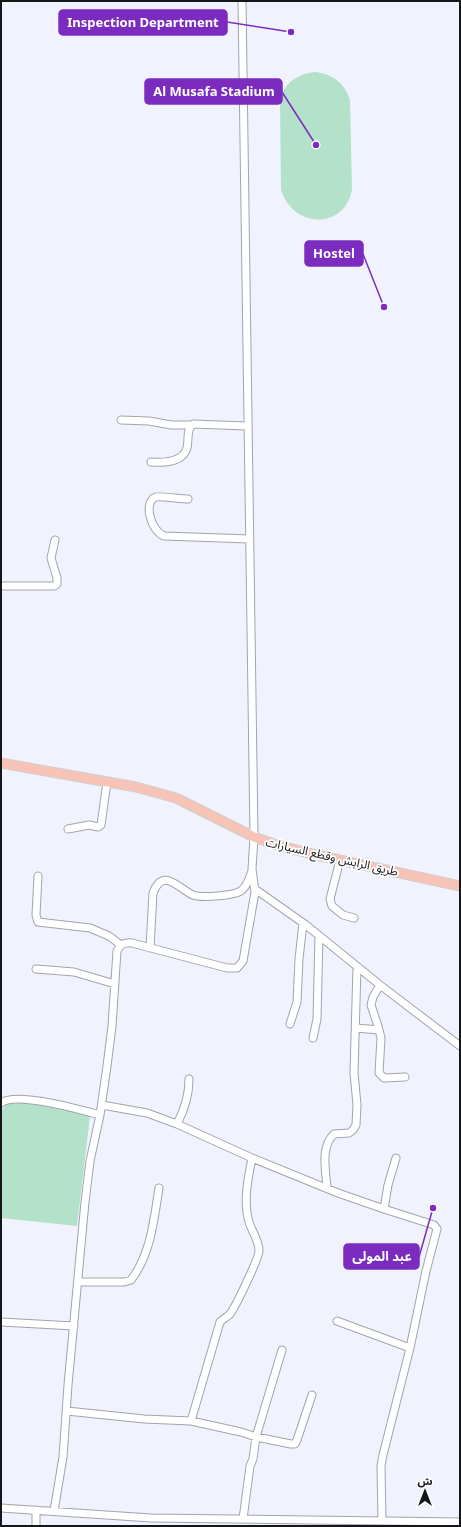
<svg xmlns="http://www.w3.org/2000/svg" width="461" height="1527" font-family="'Noto Sans','Noto Sans Arabic',sans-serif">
	<rect width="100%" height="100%" fill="#f0f3fd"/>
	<path fill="#b4e1ca" d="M315,72C333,74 345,83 350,100L352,189C346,229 294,230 281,190L280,100C284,83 297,74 315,72Z
		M11,1102L30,1103L90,1116L77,1226L1,1218V1111L3,1108Z"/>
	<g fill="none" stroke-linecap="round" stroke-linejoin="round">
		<g stroke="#a1a4ad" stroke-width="9">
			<path id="minor" d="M121,420L149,421L171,425H191
				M151,462C164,463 183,462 187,448C189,440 186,429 193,424L247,426
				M188,499C182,499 160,496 156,497C143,501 150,530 164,536L249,539
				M1,586H54L57,584V578L51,558L55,540
				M68,829L89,825L98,827L101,825L107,782
				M340,860L330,899L332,906L343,915L354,918
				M38,876L36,915L38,922L90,928L109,936L121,945
				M255,889L306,925L380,985L460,1046
				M150,948L153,893C163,866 179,889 193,895C201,898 236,896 242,890C248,885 249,878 252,871
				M36,969L74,972L115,984
				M380,985L373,997L371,1005L378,1026L381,1038L379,1073L384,1078L405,1077
				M290,1024L297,1002L299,959L303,923
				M356,1028L379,1030
				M313,1038L317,1019L319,936
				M1,1103C16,1091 81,1110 100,1115
				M102,1105L147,1113L177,1124L252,1158L338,1193L384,1209L434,1225L437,1229L426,1271L410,1348L383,1455L381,1466L382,1521
				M177,1124C185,1109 189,1096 189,1079
				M327,1188C326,1171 320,1147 334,1134L349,1133L353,1130L356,1125L357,1105L354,1073L357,967
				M384,1209L388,1185L396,1158
				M78,1282H124L131,1280C151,1254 154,1219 159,1188
				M337,1321L410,1348
				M1,1322L74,1326
				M67,1411L144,1419L191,1421L241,1432L256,1437L291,1444H295L297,1440L312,1395
				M191,1421L220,1322C223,1319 227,1317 230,1314C235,1308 259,1258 259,1251C259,1240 252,1232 249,1222C243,1202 248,1178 252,1158
				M1,1508L151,1518L460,1522
				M36,1510V1526
				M54,1511L63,1457L68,1385L85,1202L90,1161L100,1115L107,1066L112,1026L117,951C120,944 125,942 132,943L227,968H237L243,961L255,892L252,869L254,837L242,1
				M243,1519L250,1466L253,1459L256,1437L282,1350"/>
		</g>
		<g stroke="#d0d0d1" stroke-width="11">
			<path id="major" d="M1,763L136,787L176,798L254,837L274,844L312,854L460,886"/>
		</g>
		<use href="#minor" stroke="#fff" stroke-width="7"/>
		<use href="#major" stroke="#f8c3b7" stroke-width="9"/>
	</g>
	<g text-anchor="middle" stroke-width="3.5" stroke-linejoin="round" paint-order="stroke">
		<g font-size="12" fill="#15161a" stroke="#fff">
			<text transform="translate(332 857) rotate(13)" y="4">طريق الرابش وقطع السيارات</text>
		</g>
	</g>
	<path fill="none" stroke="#7b2cbf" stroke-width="1.5" d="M291 32L227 22M316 145L282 92M384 307L363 254M433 1208L419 1257"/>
	<g fill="#7b2cbf" stroke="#fff" stroke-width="1.5">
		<circle cx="291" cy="32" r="4"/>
		<circle cx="316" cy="145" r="4"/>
		<circle cx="384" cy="307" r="4"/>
		<circle cx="433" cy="1208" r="4"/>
	</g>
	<g fill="#7b2cbf" stroke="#7b2cbf" stroke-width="1.5">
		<rect x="59" y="10" width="168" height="25" rx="4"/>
		<rect x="145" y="79" width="137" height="25" rx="4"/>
		<rect x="305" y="241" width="58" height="25" rx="4"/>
		<rect x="344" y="1244" width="75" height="25" rx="4"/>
	</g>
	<g font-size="13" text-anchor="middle" font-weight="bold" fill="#fff">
		<text x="143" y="27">Inspection Department</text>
		<text x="214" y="96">Al Musafa Stadium</text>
		<text x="334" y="258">Hostel</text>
		<text x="382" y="1261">عبد المولى</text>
	</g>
	<rect width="461" height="1527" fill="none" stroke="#15161a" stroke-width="4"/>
	<g transform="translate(425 1491)" stroke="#ffffff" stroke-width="3" paint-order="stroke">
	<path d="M0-3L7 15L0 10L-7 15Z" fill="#15161a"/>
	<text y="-6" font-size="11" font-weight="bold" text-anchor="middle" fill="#15161a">ش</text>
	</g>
</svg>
